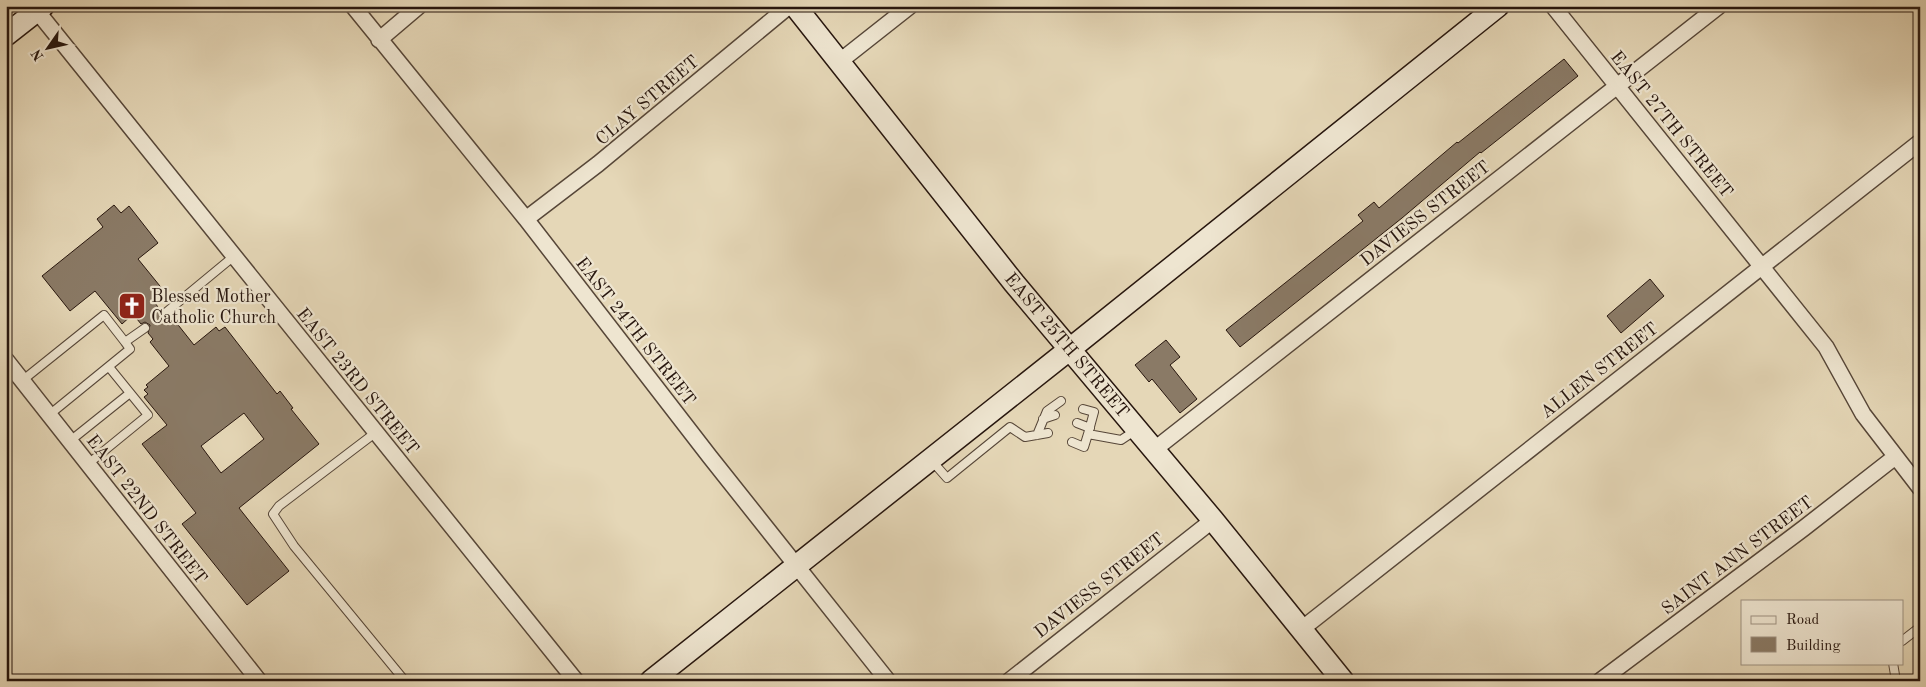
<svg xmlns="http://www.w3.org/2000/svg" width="1926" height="687" font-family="'Old Standard TT',serif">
	<rect width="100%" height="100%" fill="#e5d7b7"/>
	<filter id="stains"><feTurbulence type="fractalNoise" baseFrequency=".004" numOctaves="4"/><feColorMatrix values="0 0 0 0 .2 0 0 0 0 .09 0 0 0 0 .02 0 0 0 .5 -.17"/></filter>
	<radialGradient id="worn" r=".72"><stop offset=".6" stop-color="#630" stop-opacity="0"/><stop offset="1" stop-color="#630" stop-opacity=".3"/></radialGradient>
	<path fill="#8a7a66" stroke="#27160e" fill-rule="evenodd" d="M1564,59L1578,76L1481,153L1480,152L1402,218L1240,347L1226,330L1363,221L1358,215L1374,202L1379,208L1457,142L1458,143Z
		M114,205L121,213L129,206L158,243L138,259L164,291L153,300L160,310V318H167L172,324L175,321L194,345L216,327L219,331L225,327L277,394L280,391L293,408L291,409L319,444L239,508L289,571L247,605L182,524L196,513L142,444L167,425L144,397L148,394L144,390L148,387L146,385L169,366L150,342L153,339L148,333L150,325L145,322L141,324L133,314L122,324L95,291L70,311L42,276L103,227L97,219ZM244,413L264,439L221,473L201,446Z
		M1650,279L1664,296L1621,333L1607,316Z
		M1166,340L1180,357L1170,365L1197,399L1180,413L1152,379L1149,382L1135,365Z"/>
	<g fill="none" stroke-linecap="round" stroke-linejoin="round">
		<g stroke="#564638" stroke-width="10">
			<path id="lane" d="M164,314L233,257
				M23,380L104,315L125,342L145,328
				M1083,409L1094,412L1088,434
				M49,415L130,349L125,342
				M1043,419L1055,415
				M1077,423L1090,428
				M375,433L279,506L273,514L294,546L405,681
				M1037,435L1047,411L1061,401
				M70,441L130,393
				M1072,442L1084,447L1088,434L1121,440L1136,430
				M932,461L947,478L1010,427L1025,437L1048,433
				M88,464L148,415L109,367
				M1902,641L1920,627
				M1893,663L1896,681
				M1915,681L1920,677"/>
		</g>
		<g stroke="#564638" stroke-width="18">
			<path id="street" d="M353,6L526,219L710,457L888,681
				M1553,6L1826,347L1863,414L1920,488
				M37,11L576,681
				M379,40L419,6
				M839,62L910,6
				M526,219L598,164L789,6
				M6,360L259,681
				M1155,449L1719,6
				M1303,628L1920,142
				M1009,681L1213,520
				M1600,681L1804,528L1895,457"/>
		</g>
		<g stroke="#27160e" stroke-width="24">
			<path id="secondary" d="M795,6L1014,283L1213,520L1343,681
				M6,35L43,6
				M651,681L1070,349L1498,6"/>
		</g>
		<use href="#lane" stroke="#eee5d0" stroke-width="8"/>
		<use href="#street" stroke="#eee5d0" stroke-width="15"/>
		<use href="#secondary" stroke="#eee5d0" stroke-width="21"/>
	</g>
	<defs>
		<g id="church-square" transform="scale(1.4375)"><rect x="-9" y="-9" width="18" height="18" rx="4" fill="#8f2418" stroke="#eee5d0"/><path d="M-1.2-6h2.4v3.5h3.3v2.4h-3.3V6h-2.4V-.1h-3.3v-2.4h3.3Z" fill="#fff"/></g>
	</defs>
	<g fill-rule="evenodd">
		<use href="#church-square" x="132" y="306"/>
	</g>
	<g text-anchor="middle" stroke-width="4.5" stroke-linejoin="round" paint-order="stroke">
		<g font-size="18" fill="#27160e" stroke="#eee5d0">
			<text transform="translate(647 100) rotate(-40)" y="6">CLAY STREET</text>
			<text transform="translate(1672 124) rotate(51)" y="6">EAST 27TH STREET</text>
			<text transform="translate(1425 213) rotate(-38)" y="6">DAVIESS STREET</text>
			<text transform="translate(636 331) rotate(52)" y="6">EAST 24TH STREET</text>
			<text transform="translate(1067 345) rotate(50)" y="6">EAST 25TH STREET</text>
			<text transform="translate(1599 370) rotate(-38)" y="6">ALLEN STREET</text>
			<text transform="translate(358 381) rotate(51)" y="6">EAST 23RD STREET</text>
			<text transform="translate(147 509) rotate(52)" y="6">EAST 22ND STREET</text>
			<text transform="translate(1737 555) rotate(-37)" y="6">SAINT ANN STREET</text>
			<text transform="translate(1099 585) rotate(-38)" y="6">DAVIESS STREET</text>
		</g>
		<g font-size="18" fill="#27160e" stroke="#eee5d0" text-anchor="start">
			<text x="151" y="302">Blessed Mother<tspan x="151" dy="21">Catholic Church</tspan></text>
		</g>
	</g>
	<rect width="1926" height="687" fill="none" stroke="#e5d7b7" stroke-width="25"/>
	<rect x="8" y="8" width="1911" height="672" fill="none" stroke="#27160e" stroke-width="2.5"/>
	<rect x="12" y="12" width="1901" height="662" fill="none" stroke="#27160e"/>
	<rect x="1741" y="600" width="162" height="65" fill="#eee5d0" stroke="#9e9282"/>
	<rect x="1751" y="616" width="25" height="8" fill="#eee5d0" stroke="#9e9282"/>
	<text x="1786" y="624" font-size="15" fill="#27160e">Road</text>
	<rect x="1751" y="637" width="25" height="15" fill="#8a7a66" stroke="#9e9282"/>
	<text x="1786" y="650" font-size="15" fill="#27160e">Building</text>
	<g transform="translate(48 48) rotate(236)" stroke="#eee5d0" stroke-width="4" paint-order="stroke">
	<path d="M0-4L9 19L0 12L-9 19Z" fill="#27160e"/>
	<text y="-8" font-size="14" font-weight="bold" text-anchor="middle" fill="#27160e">N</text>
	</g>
	<rect width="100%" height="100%" filter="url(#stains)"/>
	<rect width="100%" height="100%" fill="url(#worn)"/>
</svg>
